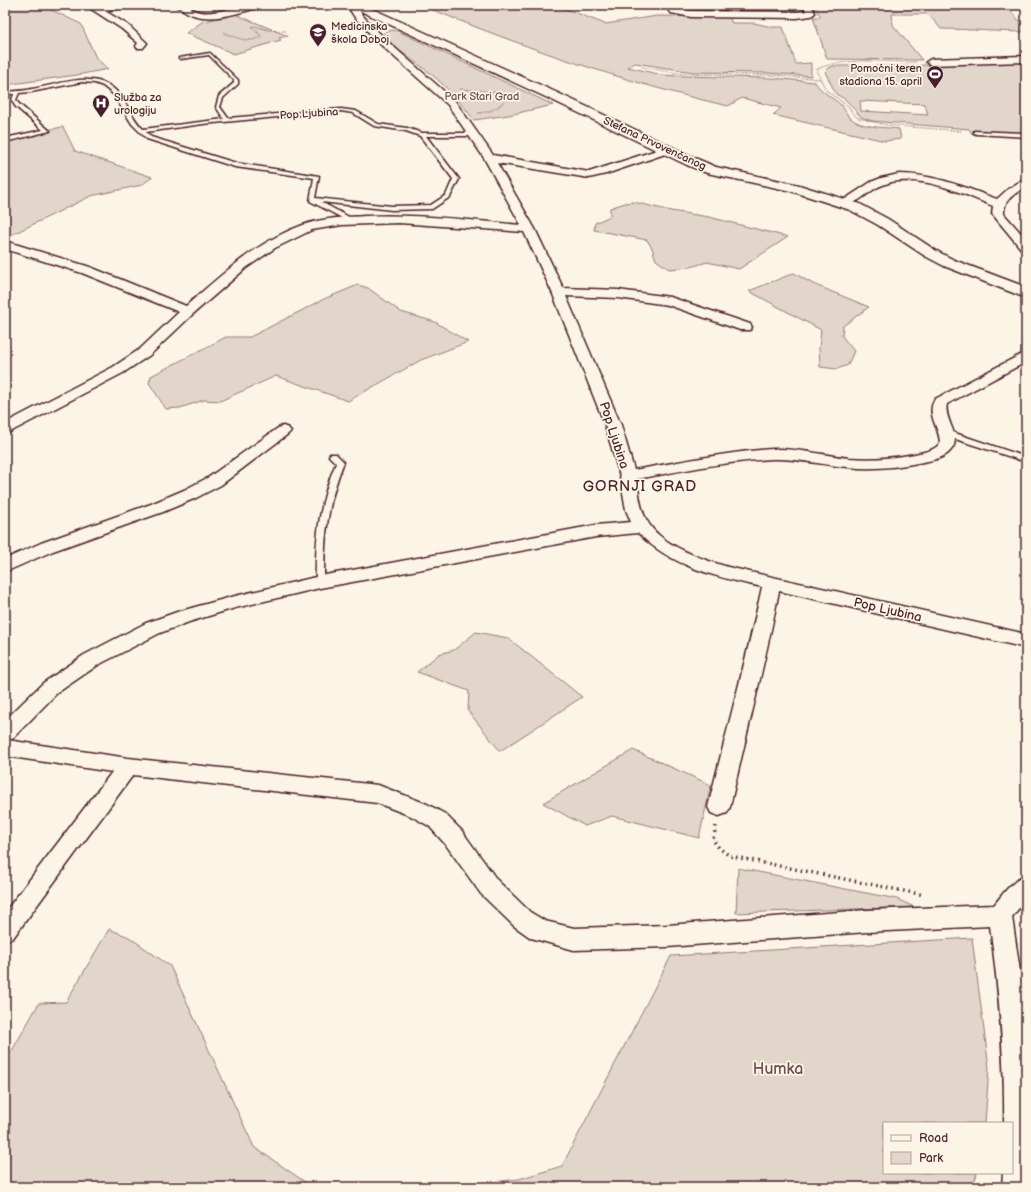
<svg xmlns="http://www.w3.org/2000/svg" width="1031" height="1192" font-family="'Balsamiq Sans',sans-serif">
	<rect width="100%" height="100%" fill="#fcf5e5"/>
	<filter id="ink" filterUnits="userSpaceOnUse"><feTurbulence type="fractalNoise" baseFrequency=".025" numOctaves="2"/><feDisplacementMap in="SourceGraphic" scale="8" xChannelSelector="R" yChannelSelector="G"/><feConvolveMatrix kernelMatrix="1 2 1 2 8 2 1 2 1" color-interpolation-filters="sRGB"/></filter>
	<g filter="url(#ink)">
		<path fill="#e2d5ca" stroke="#967a7a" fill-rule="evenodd" d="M5,5H41L81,24L96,58L108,69L77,75L5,85Z
			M421,5H556L605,24L657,16L729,17L732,23H754L772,27H783L796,64L811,63V76L769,73L693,72L635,63L628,67L662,75L680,76L772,78L815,82C821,92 832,97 841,105C845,109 846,114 850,118C862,128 884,127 899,129L901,139L885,141L773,115L781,108L742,98L728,106C623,82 520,46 421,5Z
			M814,5H1006L1026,29V32C997,32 970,29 941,29L928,14H892L893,25L922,60L827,59L813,17H821Z
			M235,14L288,36L279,38L281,40L234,54L186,33L202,22Z
			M395,30L400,32L553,105L509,115L474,120C461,103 448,88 431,74C415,61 396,51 383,34L386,31Z
			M1026,61V137L1004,134H972L969,129L871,121L861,117L846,100L836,94L825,72L829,68L833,66H904ZM860,101L925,104L928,115L861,111Z
			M63,127L75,151L152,177L142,185L91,196L9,236L5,235V137Z
			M634,202L671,211L709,217L788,237L739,269L707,262L691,267L669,269L656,260L652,248L647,240L594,230L595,223L610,216V208L625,203Z
			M794,273L813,284L869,307L843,326L842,336L854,351L848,365L837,369L820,367L819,348L821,330L749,291Z
			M358,285L368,288L401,312L435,322L468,342L421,360L348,401L276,376L220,401L204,400L180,408L166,409L149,383L151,376L226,337H250L324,299Z
			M476,632L508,638L582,697L500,751L468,711L469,691L417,672L439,654L454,650Z
			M633,750L711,785L699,838L612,816L585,826L543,803Z
			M738,868L897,899L914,907L736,913Z
			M109,929L129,937L170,966L254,1147L305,1182L323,1187H5V1063L39,1003L66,1002Z
			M972,938L989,1068L985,1123H884V1173H977L973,1187H449L519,1179L562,1166L671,956Z"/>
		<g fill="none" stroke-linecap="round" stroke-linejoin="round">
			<g stroke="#4a1f2b" stroke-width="3">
				<path id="lane" d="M210,53L238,80V84L223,98L220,107L228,118L341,109L356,111L378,124L407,128L422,133H474V135L472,136H426L459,179L450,197L432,209L392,210L321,202L349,217L351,221L346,222L344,219L310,201L314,178L235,167L147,139L132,124L113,94L103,86L95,83L82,82L31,92L19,93L16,100L19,104L50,131L5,142V138L43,130L15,106L12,100L14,94H5V92C14,91 23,91 32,89C58,85 96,69 117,92C127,103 132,118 143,129L224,119L216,107L219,96L234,83V80L209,55L181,59L179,58ZM341,111L353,113L374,126L406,131L420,136L453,179L446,195L431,205L392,206L315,198L319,176L236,163L151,137L146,132L203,124Z
					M974,131L1026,133V137L976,134L974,133Z
					M943,431H949L1026,457V462L943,435Z
					M330,454H336L344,462C327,503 324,538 324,582L320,585L316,582C315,540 319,502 336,463L329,456Z"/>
			</g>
			<g stroke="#4a1f2b" stroke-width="3">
				<path id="street" d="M85,5H95L98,7L112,5H130L126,7L105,11L128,25L147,43L143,48H137L136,46L138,43L122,29Z
					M174,5H188C201,21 230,7 247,5C252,4 257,5 262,5L261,7C236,13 204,26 182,9C180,7 176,7 174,5Z
					M349,5H357L362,15L386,40L455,101L493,155L589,172L663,148L667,147L672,150L671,152L606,174L589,178L497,163L535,229L563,288L618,290L670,297L750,324L752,327L750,330H740L668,305L618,298L566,296L621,425L634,470C680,462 726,452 773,449C798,448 823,455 849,458C871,460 893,458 915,454C923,452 935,451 940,443C940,428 925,414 935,399L1026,352V362L947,404C943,420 963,436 951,450C945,458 933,460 923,462C899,467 873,470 848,467C823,465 797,458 772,459C727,461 681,471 637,479C639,494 640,511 649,524C663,546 704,560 728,567L1026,634V648L779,591C765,664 746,735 730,807L727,813L719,816L711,813L708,807C726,733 746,661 762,587C717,577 672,567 638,533L596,537L320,588L235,608L189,622L160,633L98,665L57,693L12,739L7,740L128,758L378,785L427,804L445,814L462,831L497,880L530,912L545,921L574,928L667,925L867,910L994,905C1004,893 1011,881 1026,876V899L1012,917L1026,1012V1187H1002L1003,1173H1012V1123H1004C1005,1055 999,993 990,926L867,932L667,947L574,950L531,938L514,926L481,894L446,845L429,826L411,816L377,803L133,775L13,938L5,941V912L112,772L5,756V720L43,683L84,655L146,623L177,612L235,596L320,576L596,525L631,522L626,510L620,476L605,425L552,292L524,232L399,223L342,225L312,230L275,248L246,268L193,314L150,355L123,373L10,432L5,434V423L113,367L140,349L179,312L82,273L5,249V241L90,267L186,306C221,275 258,241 303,225C323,218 345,217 366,216C418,214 469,220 521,225L484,158L448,105L380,44L356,19L350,10Z
					M663,5H672L677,9L691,11L797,12L806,11L803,5H811L815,13L811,16L797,18L691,17L671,13Z
					M1026,56V62L931,65L926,62L931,59Z
					M899,174C933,174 964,187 997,199L1008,189L1026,178V186C1016,194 1003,199 1004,214L1026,239V251L1022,250L994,216L992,214L993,206C964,194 931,178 899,181C892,181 885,184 878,187C868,192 853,208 841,205L839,203L871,182L881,178Z
					M283,426L288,428L291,431L288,434L221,485L196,498L163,512L53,551L5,572V559L41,543L151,504L184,490L209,477L278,428Z"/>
			</g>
			<g stroke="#4a1f2b" stroke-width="3">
				<path id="secondary" d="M351,5H364L560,94L697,159L716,167L799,185L860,204L888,219L935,250L954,260L1026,287V298L944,266L925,256L878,225L850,210L791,191L707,173L687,165L552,100L352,7Z"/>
			</g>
			<path stroke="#4a1f2b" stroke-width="1.5" stroke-dasharray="0.5 1.5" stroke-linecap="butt" d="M1018,5L1026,14
				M224,33C236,37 250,45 261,36L252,27L254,26L269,30L286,31
				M916,62C889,62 839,57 816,70L826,90L850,108L852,113L858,118L887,125L962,131
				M642,67L683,74L772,75L820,79
				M460,89L504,93
				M478,113C490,112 501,108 506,97L503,92"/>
			<path stroke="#4a1f2b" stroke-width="3.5" stroke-dasharray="1.5 4" stroke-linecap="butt" d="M716,826L713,840L719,848L730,856L924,895"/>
			<use href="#lane" fill="#fcf5e5" fill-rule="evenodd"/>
			<use href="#street" fill="#fcf5e5" fill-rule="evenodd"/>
			<use href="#secondary" fill="#fcf5e5" fill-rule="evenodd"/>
		</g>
	</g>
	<defs>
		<g id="school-pin" transform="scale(0.9)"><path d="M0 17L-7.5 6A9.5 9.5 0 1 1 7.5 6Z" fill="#4a1f2b" stroke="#fcf5e5"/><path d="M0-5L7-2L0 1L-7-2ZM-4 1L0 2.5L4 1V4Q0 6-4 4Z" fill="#fff"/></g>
		<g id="stadium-pin" transform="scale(0.9)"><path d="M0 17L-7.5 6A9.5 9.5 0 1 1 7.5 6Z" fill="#4a1f2b" stroke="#fcf5e5"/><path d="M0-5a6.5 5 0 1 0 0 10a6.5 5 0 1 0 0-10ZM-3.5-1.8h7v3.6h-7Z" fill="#fff"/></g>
		<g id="hospital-pin" transform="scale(0.9)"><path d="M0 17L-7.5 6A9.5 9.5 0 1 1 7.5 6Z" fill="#4a1f2b" stroke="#fcf5e5"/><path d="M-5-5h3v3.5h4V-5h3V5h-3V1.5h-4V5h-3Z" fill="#fff"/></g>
	</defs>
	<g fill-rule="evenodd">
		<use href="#school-pin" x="318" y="32"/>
		<use href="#stadium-pin" x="935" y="74"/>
		<use href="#hospital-pin" x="101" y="103"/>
	</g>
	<g text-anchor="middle" stroke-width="3.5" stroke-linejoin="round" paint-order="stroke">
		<g font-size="11" fill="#4a1f2b" stroke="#fcf5e5" text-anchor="start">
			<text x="331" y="30">Medicinska<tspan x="331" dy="13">škola Doboj</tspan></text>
			<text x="922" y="72" text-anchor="end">Pomoćni teren<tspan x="922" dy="13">stadiona 15. april</tspan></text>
			<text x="114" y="101">Služba za<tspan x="114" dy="13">urologiju</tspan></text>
		</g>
		<g font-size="11" fill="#704c53" stroke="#fcf5e5">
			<text x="482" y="100">Park Stari Grad</text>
		</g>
		<g font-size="11" fill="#4a1f2b" stroke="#fcf5e5">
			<text transform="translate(309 113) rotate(-4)" y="4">Pop Ljubina</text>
			<text transform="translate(655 143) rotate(25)" y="4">Stefana Prvovenčanog</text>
		</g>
		<g font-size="13" fill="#4a1f2b" stroke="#fcf5e5">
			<text transform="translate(615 435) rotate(72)" y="5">Pop Ljubina</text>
			<text transform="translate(888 609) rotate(13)" y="5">Pop Ljubina</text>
		</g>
		<g font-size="15" letter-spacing="1" fill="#4a1f2b" stroke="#fcf5e5">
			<text x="640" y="491">GORNJI GRAD</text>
		</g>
		<g font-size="16" fill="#704c53" stroke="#fcf5e5">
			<text x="778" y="1074">Humka</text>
		</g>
	</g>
	<rect width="1031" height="1192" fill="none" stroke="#fcf5e5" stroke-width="20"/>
	<rect x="10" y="10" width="1011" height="1172" fill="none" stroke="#4a1f2b" stroke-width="1.5" filter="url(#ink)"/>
	<rect x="883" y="1122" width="130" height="52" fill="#fcf5e5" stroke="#b59f9b"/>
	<rect x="891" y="1135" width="20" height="6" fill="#fcf5e5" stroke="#b59f9b"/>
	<text x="919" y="1142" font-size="12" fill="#4a1f2b">Road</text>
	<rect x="891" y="1152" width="20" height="12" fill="#e2d5ca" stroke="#b59f9b"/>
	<text x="919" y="1162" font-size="12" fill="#4a1f2b">Park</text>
</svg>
